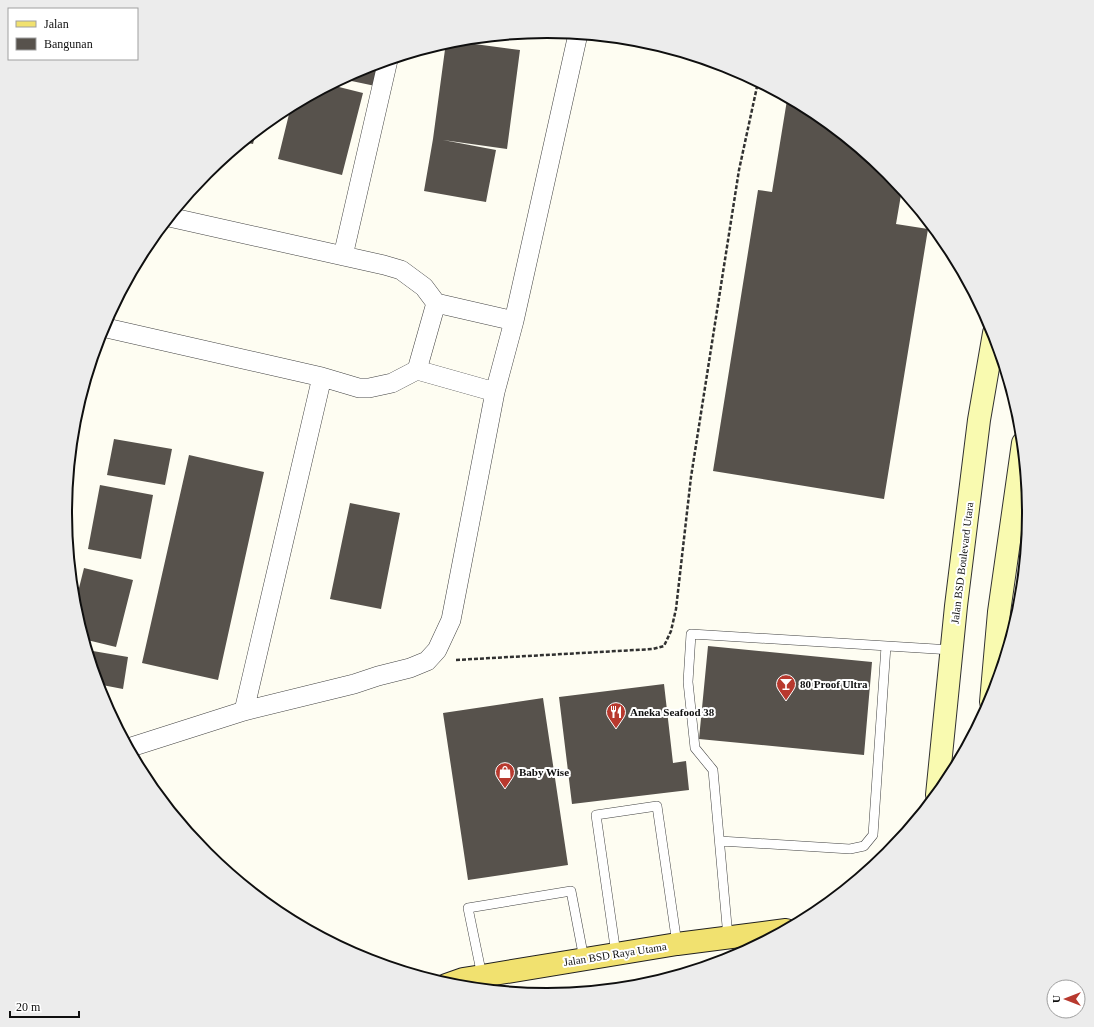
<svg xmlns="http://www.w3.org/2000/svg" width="1094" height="1027" font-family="Georgia,serif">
	<rect width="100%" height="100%" fill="#fefdf2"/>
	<path fill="#57524c" d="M452,41L520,50L507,149L443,140L496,150L486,202L424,191L433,139L446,42Z
		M386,61L380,87L342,79L363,68Z
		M331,85L363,93L342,175L278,159L291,106Z
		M787,100L794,101L815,112L888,172L902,189L896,224L928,229L884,499L713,471L758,190L772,192Z
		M256,132L253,144L243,142Z
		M114,439L172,449L165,485L107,475Z
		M189,455L264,472L218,680L142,663Z
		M100,485L153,495L141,559L88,549Z
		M350,503L400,513L381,609L330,599Z
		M84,568L133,580L116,647L83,639L74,608Z
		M708,646L872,662L864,755L699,739Z
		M87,650L128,657L123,689L97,684Z
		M664,684L673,763L686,761L689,790L572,804L559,697Z
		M543,698L568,865L468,880L443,713Z"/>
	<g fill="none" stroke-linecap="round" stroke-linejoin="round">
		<g stroke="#424242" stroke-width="10">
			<path id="service" d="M720,841L850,849L864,846L873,835L886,646
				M728,937L713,770L695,748L688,682L691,634L952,650
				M616,954L596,815L657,806L677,944
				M482,976L468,908L571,891L584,959"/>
		</g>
		<g stroke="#424242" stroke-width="20">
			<path id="minor" d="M169,217L384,265L401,270L424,287L436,303L514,321
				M343,256L388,60
				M102,327L322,377L359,388H369L392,383L417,370L495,392
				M417,370L436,303
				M244,711L322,377
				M128,748L244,711L354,684L378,676L410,668L427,661L437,650L451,620L495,392L514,321L578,34"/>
		</g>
		<g stroke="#313131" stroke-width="24">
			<path id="secondary" d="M991,702L999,612L1023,443
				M937,795L956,606L979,420L994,333"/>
		</g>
		<g stroke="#202020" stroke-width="24">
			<path id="primary" d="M446,985L463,979L482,976L677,944L786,930"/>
		</g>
		<path stroke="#313131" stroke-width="2.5" stroke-dasharray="4 2" stroke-linecap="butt" d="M456,660L653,649L664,646L671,631L676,609L691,477L739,170L758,82"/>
		<use href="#service" stroke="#fff" stroke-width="9"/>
		<use href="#minor" stroke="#fff" stroke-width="19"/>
		<use href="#secondary" stroke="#f9fab0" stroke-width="22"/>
		<use href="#primary" stroke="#f1e16f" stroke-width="22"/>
	</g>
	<defs>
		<g id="bar-pin" transform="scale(1)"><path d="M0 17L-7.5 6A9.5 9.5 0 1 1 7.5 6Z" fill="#b8392e" stroke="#fff"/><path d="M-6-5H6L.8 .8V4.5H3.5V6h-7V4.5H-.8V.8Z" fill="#fff"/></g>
		<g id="restaurant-pin" transform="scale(1)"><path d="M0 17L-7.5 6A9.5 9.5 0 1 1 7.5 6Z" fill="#b8392e" stroke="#fff"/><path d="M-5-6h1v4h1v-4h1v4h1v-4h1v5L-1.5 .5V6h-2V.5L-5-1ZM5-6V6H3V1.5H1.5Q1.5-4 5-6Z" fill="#fff"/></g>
		<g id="shop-pin" transform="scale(1)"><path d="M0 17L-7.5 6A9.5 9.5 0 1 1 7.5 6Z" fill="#b8392e" stroke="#fff"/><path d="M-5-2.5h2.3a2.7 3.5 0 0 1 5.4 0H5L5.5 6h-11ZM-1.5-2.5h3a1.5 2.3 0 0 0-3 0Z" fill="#fff"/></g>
	</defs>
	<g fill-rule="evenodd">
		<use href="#bar-pin" x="786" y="684"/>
		<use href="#restaurant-pin" x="616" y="712"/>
		<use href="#shop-pin" x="505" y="772"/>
	</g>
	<g text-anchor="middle" stroke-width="4" stroke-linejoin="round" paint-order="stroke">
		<g font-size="11" fill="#0f0f0f" stroke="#fff">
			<text transform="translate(962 563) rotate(-83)" y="4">Jalan BSD Boulevard Utara</text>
			<text transform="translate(615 954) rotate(-9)" y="4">Jalan BSD Raya Utama</text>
		</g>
		<g font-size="11" font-weight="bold" fill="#0f0f0f" stroke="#fff" text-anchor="start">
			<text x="800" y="688">80 Proof Ultra</text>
			<text x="630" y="716">Aneka Seafood 38</text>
			<text x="519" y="776">Baby Wise</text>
		</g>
	</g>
	<path d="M0 0H1094V1027H0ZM72 513a475 475 0 1 1 950 0a475 475 0 1 1-950 0Z" fill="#ececec" fill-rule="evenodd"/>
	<path fill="none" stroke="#0f0f0f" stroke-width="2" d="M72 513a475 475 0 1 1 950 0a475 475 0 1 1-950 0Z"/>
	<rect x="8" y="8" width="130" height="52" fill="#ffffff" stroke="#9f9f9f"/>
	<rect x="16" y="21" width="20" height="6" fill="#f1e16f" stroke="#9f9f9f"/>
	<text x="44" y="28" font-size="12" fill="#0f0f0f">Jalan</text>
	<rect x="16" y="38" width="20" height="12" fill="#57524c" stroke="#9f9f9f"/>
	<text x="44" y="48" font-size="12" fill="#0f0f0f">Bangunan</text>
	<g transform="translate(1066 999) rotate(270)"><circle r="19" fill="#ffffff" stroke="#9f9f9f"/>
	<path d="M0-3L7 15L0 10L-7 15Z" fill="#b8392e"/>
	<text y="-6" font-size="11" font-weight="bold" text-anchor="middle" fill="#0f0f0f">U</text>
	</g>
	<path d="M10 1011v6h69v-6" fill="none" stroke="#0f0f0f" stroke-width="2"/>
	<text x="16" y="1011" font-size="12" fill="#0f0f0f" stroke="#ffffff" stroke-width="3" paint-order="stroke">20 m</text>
</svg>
